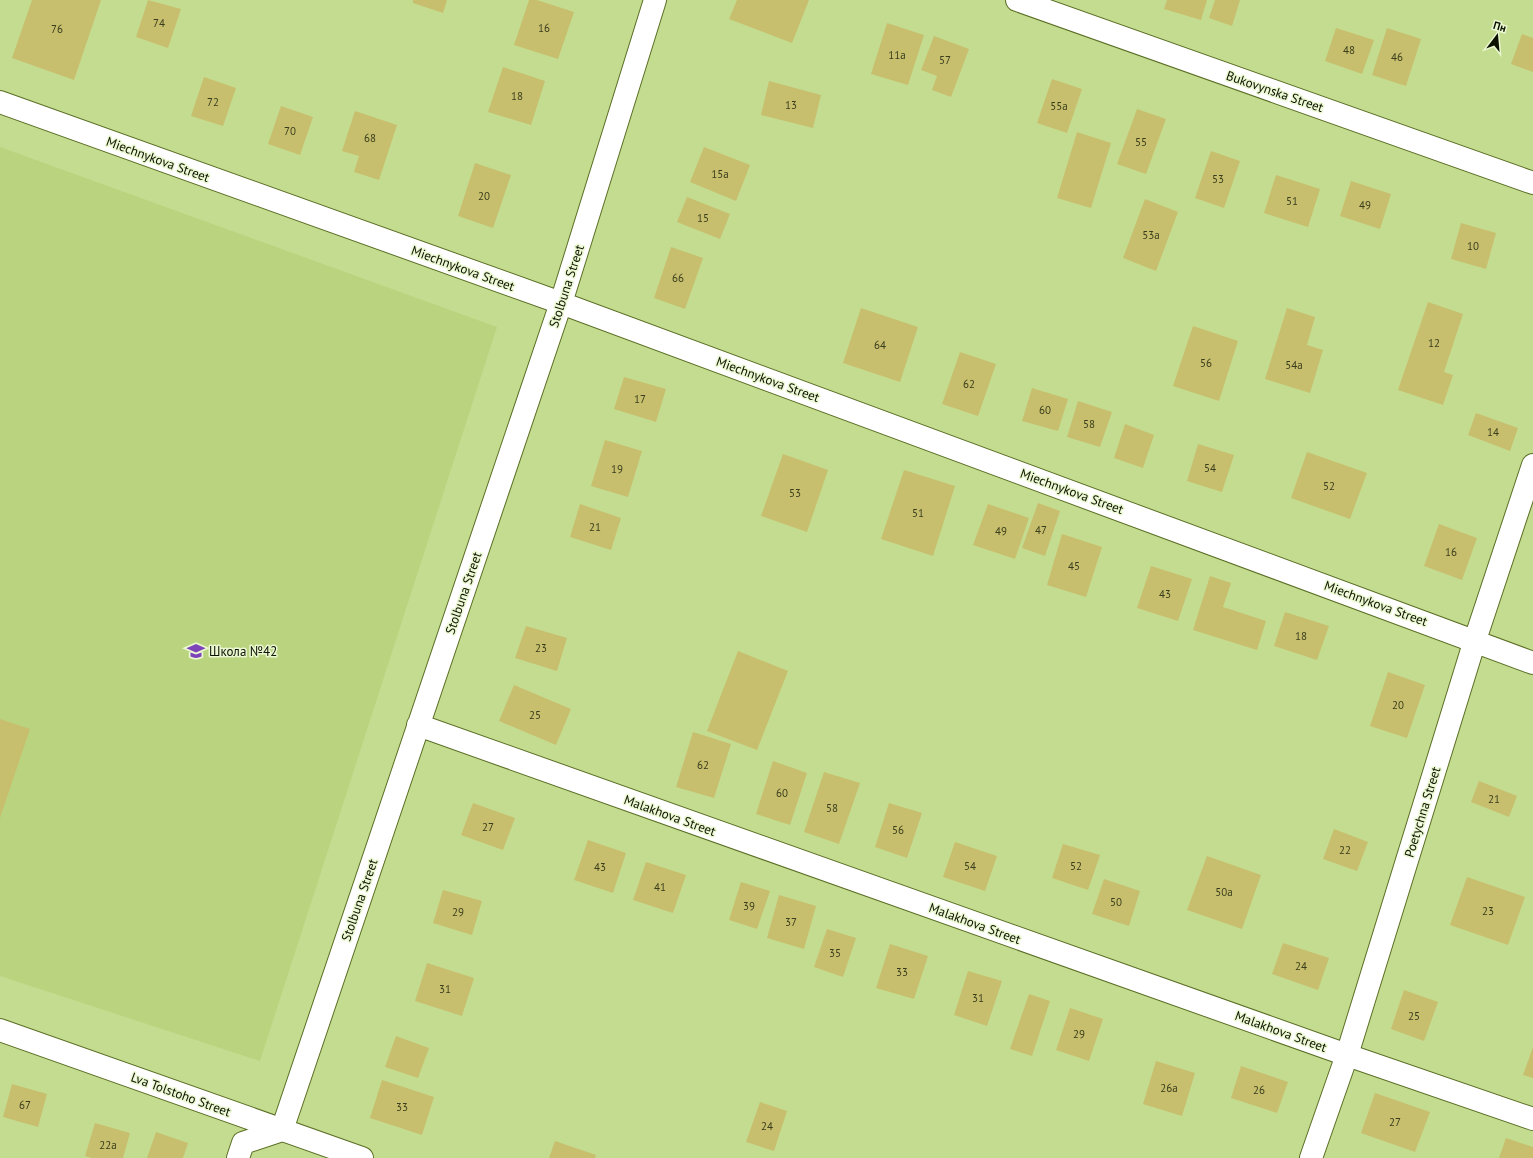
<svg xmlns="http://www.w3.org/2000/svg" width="1533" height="1158" font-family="'PT Sans',sans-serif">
	<rect width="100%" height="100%" fill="#c4dc90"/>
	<path fill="#b9d37f" d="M0,147L497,327L260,1061L0,976Z"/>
	<path fill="#c7bf6e" d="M32,0H101L74,80L12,58Z
		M148,0L181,9L168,48L136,37Z
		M413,0H447L443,13L413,3Z
		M529,0H537L574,12L558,59L514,45Z
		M737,0H809L792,43L729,19Z
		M1167,0H1207L1201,20L1164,9Z
		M1215,0H1240L1232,26L1209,18Z
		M887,23L924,35L908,85L871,74Z
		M1336,28L1374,40L1362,74L1325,61Z
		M1387,28L1421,39L1406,86L1372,75Z
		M1522,34L1533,38V72L1511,64Z
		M934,36L969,49L951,97L932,90L937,76L921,70Z
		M503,67L545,81L531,125L488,112Z
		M204,77L236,88L223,126L191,116Z
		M1052,79L1082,89L1067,133L1037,123Z
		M769,81L821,95L813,128L761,115Z
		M281,106L313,117L300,155L268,144Z
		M1137,109L1166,119L1146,174L1117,164Z
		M355,111L397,125L379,180L354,172L359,156L342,151Z
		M1077,132L1111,143L1091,208L1057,198Z
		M704,147L750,165L736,201L690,182Z
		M1211,151L1240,161L1224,208L1195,198Z
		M475,163L511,175L493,228L458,216Z
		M1276,175L1320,189L1308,227L1264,213Z
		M1351,181L1391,194L1380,229L1340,216Z
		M687,197L730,214L720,239L677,222Z
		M1145,199L1178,212L1156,271L1123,258Z
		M1461,223L1496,233L1486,269L1451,259Z
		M671,247L703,258L685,309L654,298Z
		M1428,302L1463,314L1444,372L1453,375L1443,405L1398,390Z
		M861,308L918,327L900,382L843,363Z
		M1287,308L1315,317L1307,345L1323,350L1310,393L1265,379Z
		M1193,326L1238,341L1219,401L1173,386Z
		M960,352L996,364L978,416L942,404Z
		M624,377L666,389L656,422L614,409Z
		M1032,388L1068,399L1058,431L1022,421Z
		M1078,401L1112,412L1100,447L1067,437Z
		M1476,413L1518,428L1510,451L1468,435Z
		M1125,424L1154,435L1143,468L1114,458Z
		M605,440L642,451L628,497L591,486Z
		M1198,444L1234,455L1222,492L1187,481Z
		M1307,452L1367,473L1350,519L1291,498Z
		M783,454L828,470L807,532L761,516Z
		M904,470L955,486L933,556L881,539Z
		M1038,503L1060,511L1045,556L1022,548Z
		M580,504L621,518L611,550L570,537Z
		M988,504L1029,518L1015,559L973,545Z
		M1439,524L1477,538L1462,580L1424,566Z
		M1062,534L1102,547L1086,597L1047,585Z
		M1151,566L1192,579L1178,621L1137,608Z
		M1210,576L1231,583L1223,607L1266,621L1257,650L1193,630Z
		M1285,612L1329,626L1317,660L1274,646Z
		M526,626L567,638L557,671L515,658Z
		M738,651L788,671L757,750L707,731Z
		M1388,672L1425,685L1407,738L1370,726Z
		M514,685L571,709L556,745L499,721Z
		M0,719L30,729L0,818Z
		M693,732L731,744L714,798L676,787Z
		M773,761L807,773L790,825L756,814Z
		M824,772L860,783L839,844L804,832Z
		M1479,781L1517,796L1509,817L1471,802Z
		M473,803L515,818L503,850L461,835Z
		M889,803L922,813L907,858L875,847Z
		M1334,829L1368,842L1357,871L1323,859Z
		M588,840L626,853L613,893L574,880Z
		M955,842L997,856L985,891L943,877Z
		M1063,844L1100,855L1088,890L1052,878Z
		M1207,856L1261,875L1242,929L1187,910Z
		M646,862L686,875L673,913L633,900Z
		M1467,877L1525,897L1508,945L1450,925Z
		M1104,879L1140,891L1129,926L1092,914Z
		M741,882L770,891L757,929L729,920Z
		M443,890L482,901L472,935L433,923Z
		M779,895L816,906L804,949L767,938Z
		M827,929L856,938L843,977L814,967Z
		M1283,943L1329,958L1318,990L1272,974Z
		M890,944L928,956L914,999L876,988Z
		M427,963L474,978L462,1016L415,1001Z
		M968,971L1002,981L987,1026L954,1015Z
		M1404,990L1438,1002L1424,1041L1391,1029Z
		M1029,994L1050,1001L1032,1056L1010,1049Z
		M1070,1008L1103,1019L1089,1061L1056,1050Z
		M396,1036L429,1048L418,1078L385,1067Z
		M1533,1047V1078L1523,1075Z
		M1156,1061L1195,1073L1182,1116L1143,1104Z
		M1241,1066L1288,1082L1277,1113L1231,1098Z
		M382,1080L434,1097L422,1135L370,1118Z
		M12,1084L47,1094L38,1127L3,1117Z
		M1375,1093L1430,1112L1415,1152L1361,1133Z
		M760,1102L787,1111L774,1151L746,1142Z
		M95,1123L130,1133L123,1158H91L85,1156Z
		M156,1132L188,1143L183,1158H147Z
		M1506,1138L1533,1147V1158H1499Z
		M555,1141L596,1155L595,1158H549Z"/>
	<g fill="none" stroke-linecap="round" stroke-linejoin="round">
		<g stroke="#5b6f25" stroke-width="24">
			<path id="minor" d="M1017,0L1533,183
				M0,102L561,303L1533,663
				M418,725L1347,1055L1533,1119
				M0,1030L362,1158
				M238,1158L243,1143L282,1130L561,303L655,0
				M1311,1158L1347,1055L1475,640L1533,465"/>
		</g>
		<use href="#minor" stroke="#fff" stroke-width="22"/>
	</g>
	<defs>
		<g id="school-bare" transform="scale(1.38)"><path d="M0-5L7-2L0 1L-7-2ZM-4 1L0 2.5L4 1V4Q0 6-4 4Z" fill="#7d43b9" stroke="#ebf8d2" stroke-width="2.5" paint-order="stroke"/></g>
	</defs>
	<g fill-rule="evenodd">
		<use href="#school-bare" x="196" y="651"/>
	</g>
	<g text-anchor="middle" stroke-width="3" stroke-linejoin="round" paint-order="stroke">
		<g font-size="11" fill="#3a3d1c">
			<text x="159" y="27">74</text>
			<text x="544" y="32">16</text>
			<text x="57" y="33">76</text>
			<text x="1349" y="54">48</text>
			<text x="897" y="59">11а</text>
			<text x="1397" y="61">46</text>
			<text x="945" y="64">57</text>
			<text x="517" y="100">18</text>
			<text x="213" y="106">72</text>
			<text x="791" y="109">13</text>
			<text x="1059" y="110">55а</text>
			<text x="290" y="135">70</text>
			<text x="370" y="142">68</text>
			<text x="1141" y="146">55</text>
			<text x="720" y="178">15а</text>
			<text x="1218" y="183">53</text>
			<text x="484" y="200">20</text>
			<text x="1292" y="205">51</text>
			<text x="1365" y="209">49</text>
			<text x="703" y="222">15</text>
			<text x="1151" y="239">53а</text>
			<text x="1473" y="250">10</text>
			<text x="678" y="282">66</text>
			<text x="1434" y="347">12</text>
			<text x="880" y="349">64</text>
			<text x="1206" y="367">56</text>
			<text x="1294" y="369">54а</text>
			<text x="969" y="388">62</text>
			<text x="640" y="403">17</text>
			<text x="1045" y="414">60</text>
			<text x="1089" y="428">58</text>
			<text x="1493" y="436">14</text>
			<text x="1210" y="472">54</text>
			<text x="617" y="473">19</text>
			<text x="1329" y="490">52</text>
			<text x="795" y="497">53</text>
			<text x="918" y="517">51</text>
			<text x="595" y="531">21</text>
			<text x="1041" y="534">47</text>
			<text x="1001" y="535">49</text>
			<text x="1451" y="556">16</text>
			<text x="1074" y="570">45</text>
			<text x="1165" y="598">43</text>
			<text x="1301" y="640">18</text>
			<text x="541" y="652">23</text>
			<text x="1398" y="709">20</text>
			<text x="535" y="719">25</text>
			<text x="703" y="769">62</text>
			<text x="782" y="797">60</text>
			<text x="1494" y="803">21</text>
			<text x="832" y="812">58</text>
			<text x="488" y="831">27</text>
			<text x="898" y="834">56</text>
			<text x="1345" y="854">22</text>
			<text x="970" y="870">54</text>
			<text x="1076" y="870">52</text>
			<text x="600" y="871">43</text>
			<text x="660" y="891">41</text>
			<text x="1224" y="896">50а</text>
			<text x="1116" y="906">50</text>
			<text x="749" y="910">39</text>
			<text x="1488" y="915">23</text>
			<text x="458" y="916">29</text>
			<text x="791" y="926">37</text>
			<text x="835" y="957">35</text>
			<text x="1301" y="970">24</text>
			<text x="902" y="976">33</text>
			<text x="445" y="993">31</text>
			<text x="978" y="1002">31</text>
			<text x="1414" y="1020">25</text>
			<text x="1079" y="1038">29</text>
			<text x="1169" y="1092">26а</text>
			<text x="1259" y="1094">26</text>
			<text x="25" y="1109">67</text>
			<text x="402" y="1111">33</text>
			<text x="1395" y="1126">27</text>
			<text x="767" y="1130">24</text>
			<text x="108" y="1149">22а</text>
		</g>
		<g font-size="13" fill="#0b1200" stroke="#ebf8d2">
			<text transform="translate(1275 91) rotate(19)" y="5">Bukovynska Street</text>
			<text transform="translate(158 159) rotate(20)" y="5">Miechnykova Street</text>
			<text transform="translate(463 268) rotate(20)" y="5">Miechnykova Street</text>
			<text transform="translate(566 286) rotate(-72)" y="5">Stolbuna Street</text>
			<text transform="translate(768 379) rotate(20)" y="5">Miechnykova Street</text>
			<text transform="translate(1072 491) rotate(20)" y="5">Miechnykova Street</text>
			<text transform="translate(463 593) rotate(-71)" y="5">Stolbuna Street</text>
			<text transform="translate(1376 603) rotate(20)" y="5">Miechnykova Street</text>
			<text transform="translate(1422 812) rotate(-73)" y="5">Poetychna Street</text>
			<text transform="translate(670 815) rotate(20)" y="5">Malakhova Street</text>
			<text transform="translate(359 900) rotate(-71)" y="5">Stolbuna Street</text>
			<text transform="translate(975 923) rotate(20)" y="5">Malakhova Street</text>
			<text transform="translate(1281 1031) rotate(20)" y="5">Malakhova Street</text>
			<text transform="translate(181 1094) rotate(20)" y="5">Lva Tolstoho Street</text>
		</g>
		<g font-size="13" fill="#0b1200" stroke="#ebf8d2" text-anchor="start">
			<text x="209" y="656">Школа №42</text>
		</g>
	</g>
	<g transform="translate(1497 36) rotate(16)" stroke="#ebf8d2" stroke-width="3" paint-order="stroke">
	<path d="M0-3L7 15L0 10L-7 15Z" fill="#0b1200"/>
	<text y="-6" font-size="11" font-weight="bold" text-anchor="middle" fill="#0b1200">Пн</text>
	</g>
</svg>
